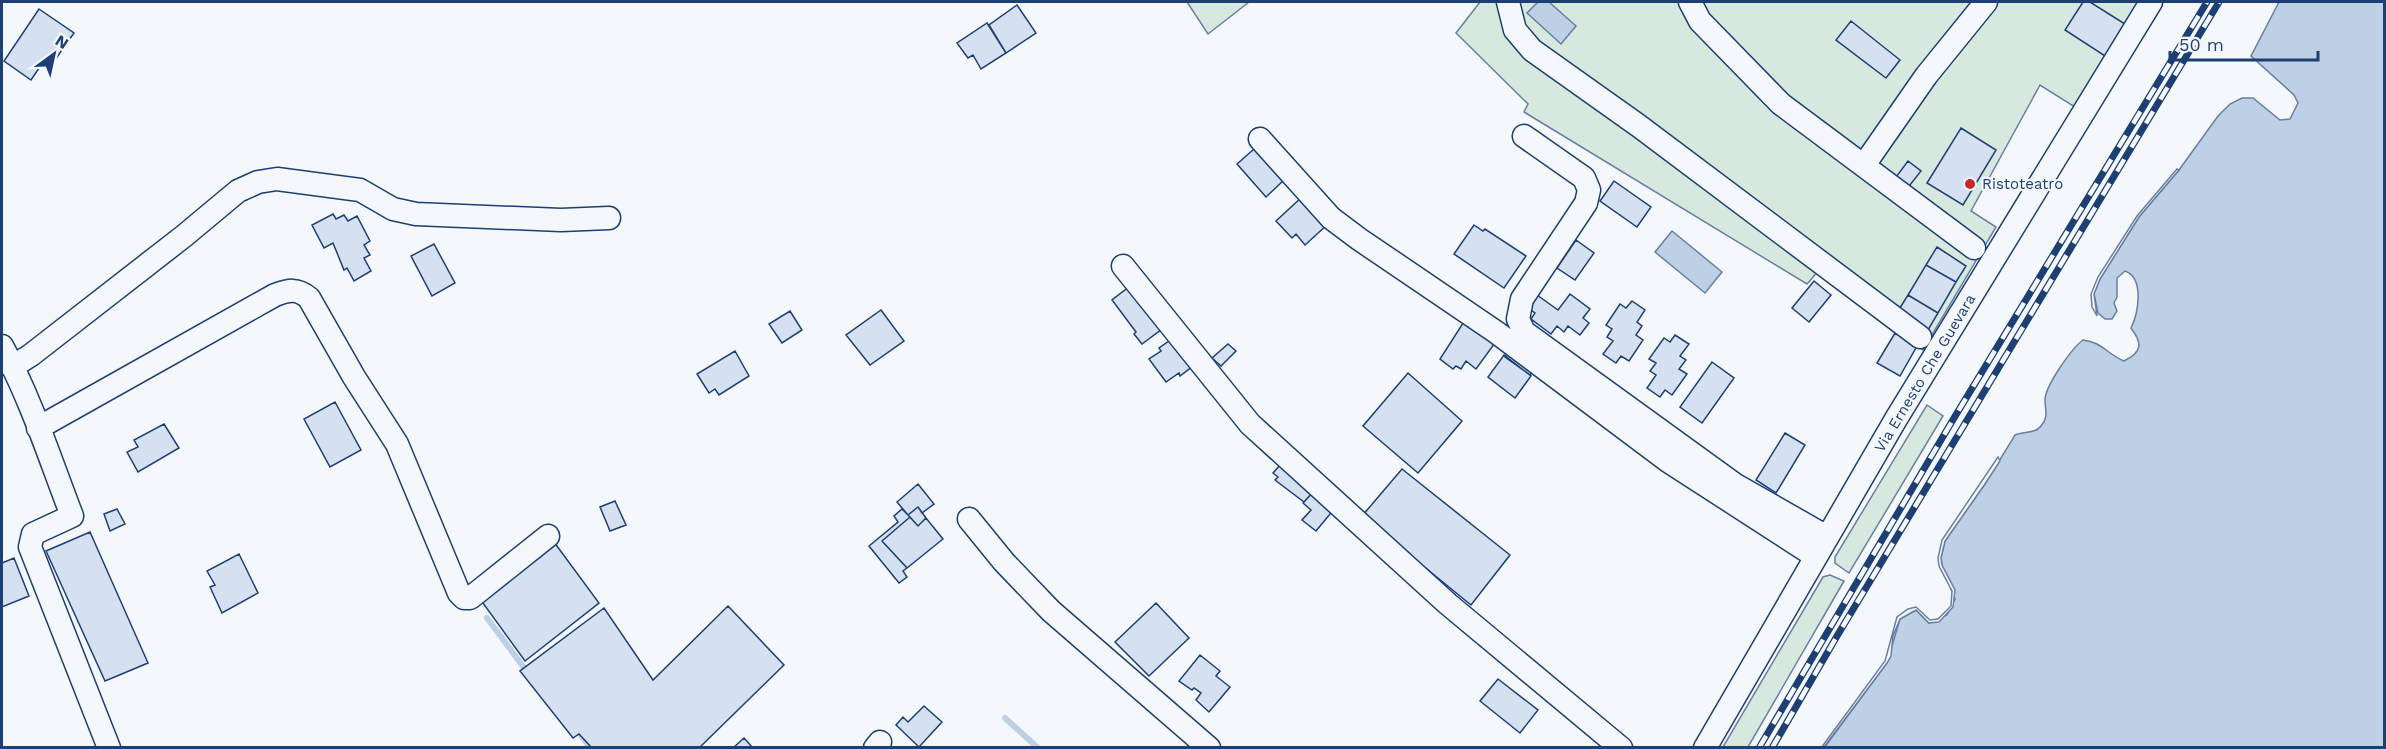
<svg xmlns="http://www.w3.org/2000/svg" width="2386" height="749" font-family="'Work Sans',sans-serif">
	<rect width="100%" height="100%" fill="#f4f7fb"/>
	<path fill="#d7e8df" stroke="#687fa3" stroke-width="1.5" d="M1187,2H1249L1208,34Z
		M1480,2H2143L2078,109L2040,85L1971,211L1996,227L1923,350L1819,270L1807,284L1524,112L1528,104L1456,33Z
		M1927,405L1943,416L1849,573L1835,563V557Z
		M1830,575L1844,581L1748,747H1723L1823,577Z"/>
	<path fill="#bed0e5" stroke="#687fa3" stroke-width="1.5" d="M1538,2H1549L1576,26L1561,44L1527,13Z
		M2279,2H2384V747L1824,748L1887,663L1900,619L1916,610L1929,623L1947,615L1955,599L1942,565L1941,557L1945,541L1985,484L2015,435C2024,431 2035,434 2041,426C2049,417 2045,410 2045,400C2045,386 2072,348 2083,340C2102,342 2107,354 2124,361C2142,352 2143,344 2131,328C2138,314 2145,278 2125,271L2117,278V297L2114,303L2117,311L2112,319H2105L2098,313L2094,294L2100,279L2139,217L2179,170L2218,116L2230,104L2242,98H2253L2280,120L2290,119L2298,103L2294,95L2251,56Z
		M1672,231L1722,272L1705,293L1655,252Z"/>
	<path fill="#f4f7fb" stroke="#687fa3" stroke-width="1.5" d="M2177,169L2179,170L2139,217L2100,279L2094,294L2097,316L2092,307L2091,294L2098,277L2137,216Z
		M1998,457L2000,461L1985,484L1945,541L1941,558L1942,565L1955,590L1953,607L1939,622L1929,623L1916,610L1900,619L1893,636L1891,656L1887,663L1824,747L1821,748L1885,661L1897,617L1908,609L1916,607L1930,620L1938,619L1951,606L1952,591L1939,566L1938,558L1942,540Z"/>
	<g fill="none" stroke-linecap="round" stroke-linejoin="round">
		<path stroke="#bed0e5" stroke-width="6" d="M487,618L528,673
			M1005,718L1038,748
			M579,733L591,748"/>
	</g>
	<path fill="#d5e0f0" stroke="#1d3f73" stroke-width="1.5" d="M2083,2H2090L2125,24L2105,56L2065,30Z
		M1017,5L1036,33L1006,53L989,25Z
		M39,9L74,33L55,60L48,55L31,80L4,61Z
		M1851,21L1900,60L1886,78L1836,40Z
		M987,23L1006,53L981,69L973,55L968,58L957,43Z
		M1961,128L1996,150L1963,205L1927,183Z
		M1254,149L1284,180L1266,197L1237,164Z
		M1908,161L1921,171L1906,190L1893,181Z
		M1614,181L1651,207L1637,227L1600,201Z
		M1303,196L1328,224L1305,245L1296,234L1292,238L1276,221Z
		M333,214L336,219L344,215L348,221L357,216L370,241L364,245L370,255L364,258L371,271L354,281L347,268L344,270L333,243L324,248L312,225Z
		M1474,225L1483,231L1485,229L1526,256L1504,288L1454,254Z
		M1576,240L1594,253L1575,280L1557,268Z
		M434,244L455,283L432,296L411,256Z
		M1937,247L1966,266L1956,282L1926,265Z
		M1926,265L1956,282L1938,313L1908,295Z
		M1814,281L1831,295L1809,322L1792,308Z
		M1130,286L1162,329L1142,344L1134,334L1136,332L1112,300Z
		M1570,294L1590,309L1583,318L1589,323L1580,335L1568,326L1564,332L1557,326L1551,334L1531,319L1535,313L1528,308L1537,295L1558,310Z
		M1908,295L1938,313L1928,330L1898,311Z
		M1632,301L1645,310L1637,322L1642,326L1636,335L1643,340L1629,361L1621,356L1616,363L1603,354L1613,341L1607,337L1612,329L1606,325L1620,304L1626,308Z
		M881,310L904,341L870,365L846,335Z
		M790,311L802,330L782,343L769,324Z
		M1465,320L1495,343L1476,369L1466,361L1461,369L1456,366L1453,369L1440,359Z
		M1895,333L1917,346L1900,376L1877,363Z
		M1675,335L1689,344L1680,356L1686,360L1679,369L1687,374L1672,395L1665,390L1660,397L1647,388L1656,375L1650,371L1656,363L1649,359L1664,338L1670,342Z
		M1172,339L1193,366L1180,376L1179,373L1166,382L1149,359L1161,351L1159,348Z
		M1228,344L1236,351L1221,366L1212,358Z
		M735,351L749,376L719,395L715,389L709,393L697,374Z
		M1508,351L1533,371L1530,375L1505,357Z
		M1504,355L1531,376L1515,398L1488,377Z
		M1712,362L1734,378L1702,423L1680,407Z
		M1408,373L1462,421L1418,473L1363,426Z
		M335,402L361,450L330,467L304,419Z
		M164,424L179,448L138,472L127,452L138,447L134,440Z
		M1785,433L1805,445L1776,493L1756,480Z
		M1281,464L1314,491L1304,502L1275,480L1278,477L1273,473Z
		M1402,469L1510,555L1471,605L1362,516Z
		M918,484L934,504L922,513L918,507L908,515L897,502Z
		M1314,491L1335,508L1316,531L1302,520L1311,510L1303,503Z
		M615,501L626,525L610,531L600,507Z
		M918,507L926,518L918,526L908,515Z
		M117,509L125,524L110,531L104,514Z
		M902,509L910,517L882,541L907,568L903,571L907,577L899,583L869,546L898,522L894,516Z
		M910,517L918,526L926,518L943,539L907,568L882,541Z
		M90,532L148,663L105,681L46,551Z
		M554,542L599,603L525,661L480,599Z
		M239,554L258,593L222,613L210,587L215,585L207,571Z
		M14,558L29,596L2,607V563Z
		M1156,603L1189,638L1149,676L1115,642Z
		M728,606L784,665L699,748H592L579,734L573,738L520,671L604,608L653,680Z
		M1200,655L1220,671L1216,676L1230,687L1209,712L1196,700L1201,693L1194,688L1192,690L1179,681Z
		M1498,679L1538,710L1520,733L1480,701Z
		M924,706L942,722L919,747L896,725L903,717L908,722Z
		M744,738L753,748H733Z"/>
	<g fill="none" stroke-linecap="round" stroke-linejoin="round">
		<g stroke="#1d3f73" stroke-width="25">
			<path id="minor" d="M1508,2L1515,30L1532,50L1639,126L1920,337
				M1690,2L1700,21L1781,104L1974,248
				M1524,136L1584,178L1589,190L1586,203L1522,299L1518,319L1524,332L1734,484L1827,537
				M1260,139L1331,218L1359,239L1496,332L1668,461L1815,556
				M1864,165L1926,76L1986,2
				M1123,266L1250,424L1448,604L1621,748
				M2,346C31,399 50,459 72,516L33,534L30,547L109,748
				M12,367L31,355L184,236L238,191L258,182L277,179L360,190L393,209L416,214L561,220L609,218
				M38,428L275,295C289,290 297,288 309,298L354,377L397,444L459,593L464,598H470L479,591L548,536
				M969,519L1004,562L1051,611L1209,748
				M875,748L880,742
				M1705,748L1896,419L2151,2"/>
		</g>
		<use href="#minor" stroke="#f4f7fb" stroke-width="22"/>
		<g stroke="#1d3f73" stroke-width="7">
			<path id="rail" d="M1759,748L1954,418L2207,2
				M1772,748L1837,636L2219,2"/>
		</g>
		<use href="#rail" stroke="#f4f7fb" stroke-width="4.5" stroke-dasharray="14" stroke-linecap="butt"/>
	</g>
	<circle fill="#c62828" stroke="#f4f7fb" stroke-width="2" cx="1970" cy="184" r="6"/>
	<g text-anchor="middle" stroke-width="4.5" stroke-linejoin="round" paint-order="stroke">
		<g font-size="15" fill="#1d3f73" stroke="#f4f7fb" text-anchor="start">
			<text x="1982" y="189">Ristoteatro</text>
		</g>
		<g font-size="15" fill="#1d3f73" stroke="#f4f7fb">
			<text transform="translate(1925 373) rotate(-59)" y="5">Via Ernesto Che Guevara</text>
		</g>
	</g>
	<rect width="2386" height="749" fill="none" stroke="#1d3f73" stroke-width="6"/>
	<g transform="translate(54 54) rotate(33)" stroke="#f4f7fb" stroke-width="4.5" paint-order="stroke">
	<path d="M0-4.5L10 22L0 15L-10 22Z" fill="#1d3f73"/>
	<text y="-9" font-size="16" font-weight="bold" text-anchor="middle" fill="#1d3f73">N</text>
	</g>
	<path d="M2170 51v9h148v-9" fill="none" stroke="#1d3f73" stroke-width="3"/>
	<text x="2179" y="51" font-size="18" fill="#1d3f73" stroke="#f4f7fb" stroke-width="4.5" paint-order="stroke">50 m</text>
</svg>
